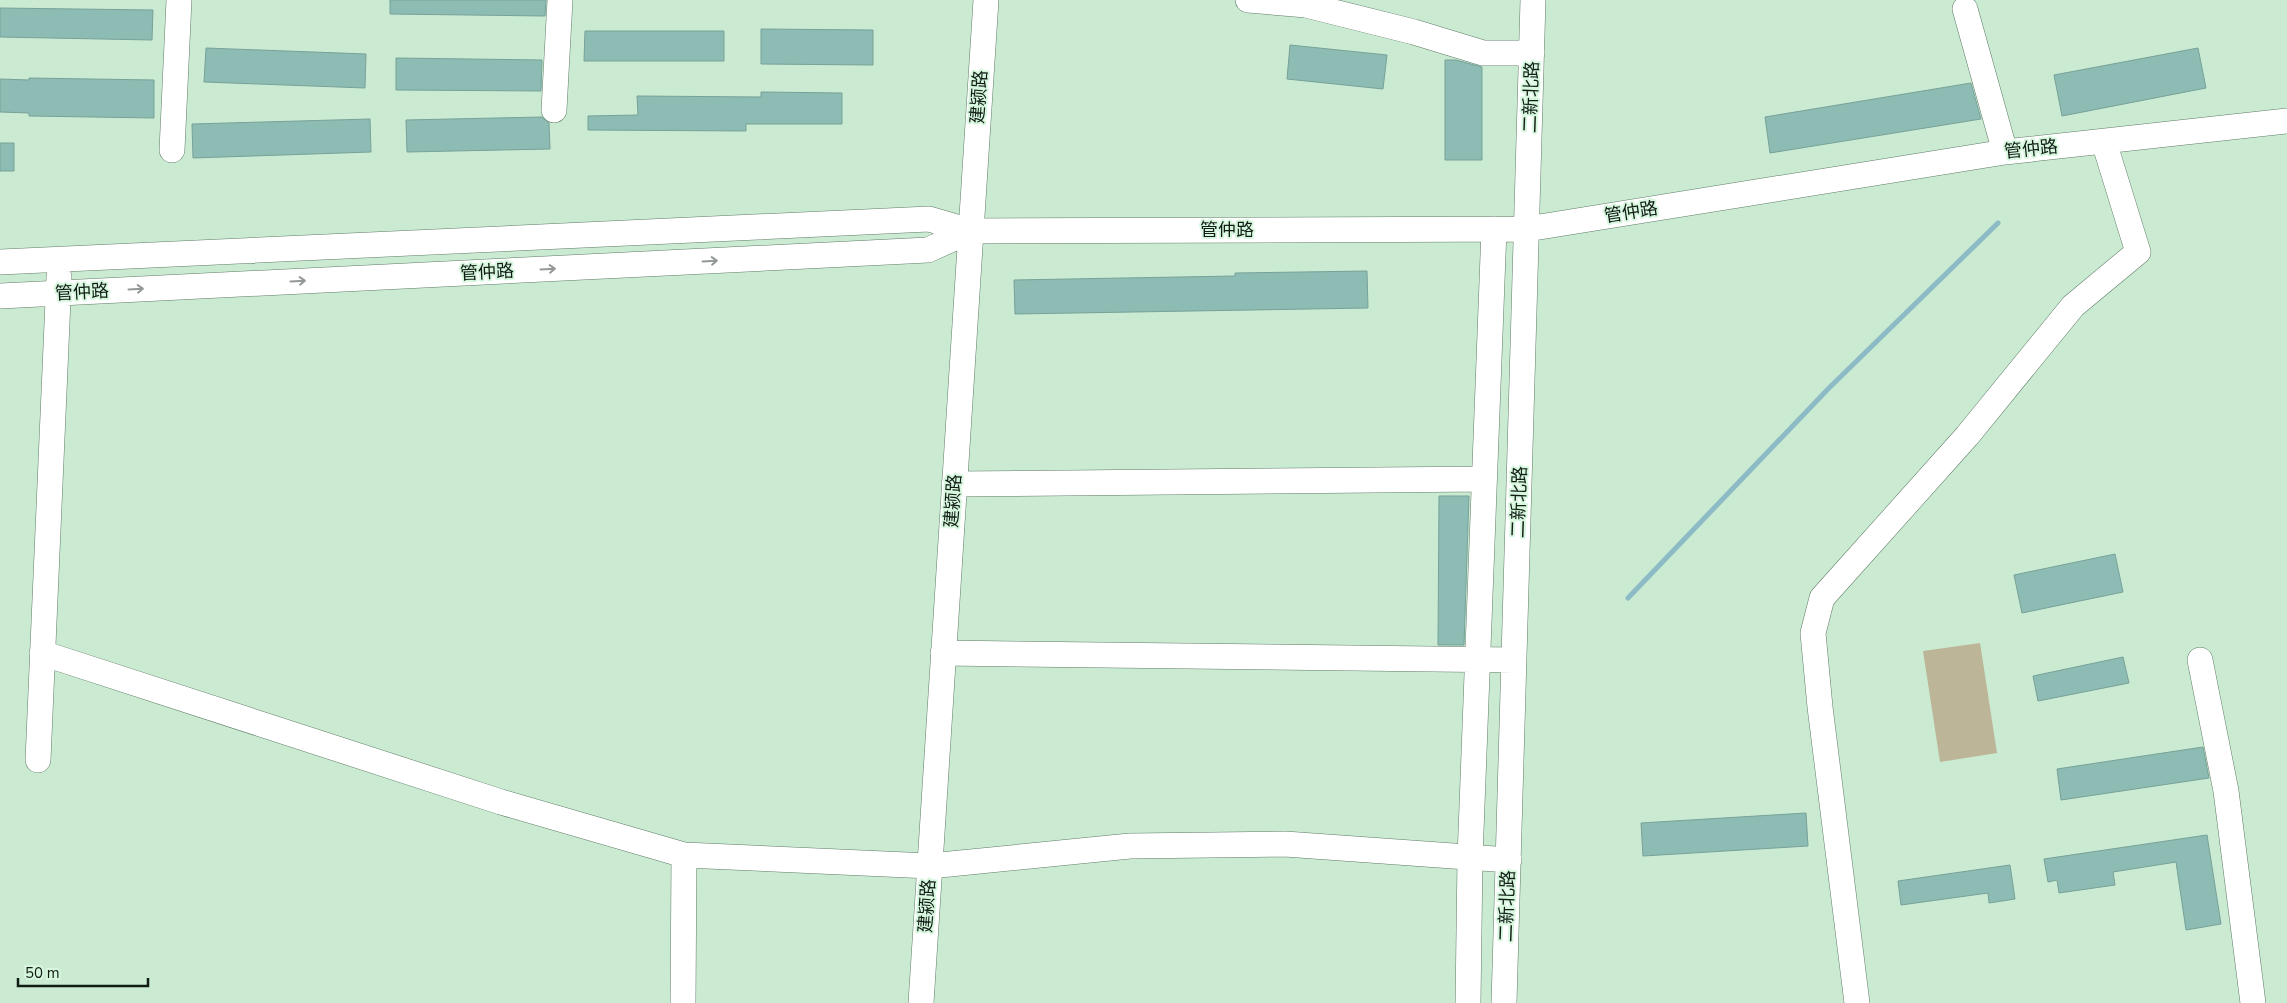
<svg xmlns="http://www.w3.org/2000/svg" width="2287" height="1003" font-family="'Nunito Sans','Noto Sans SC',sans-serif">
	<rect width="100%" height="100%" fill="#caead2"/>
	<path fill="#bcb597" d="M1980,643L1997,753L1940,762L1923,651Z"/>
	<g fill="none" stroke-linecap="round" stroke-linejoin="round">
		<path stroke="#8cbbc5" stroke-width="5" d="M1628,598L1829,388L1998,223"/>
	</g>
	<path fill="#8cbcb3" stroke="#78a199" d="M390,0H546L545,16L390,14Z
		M0,8L153,10L152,40L0,37Z
		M761,29L873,30V65L761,64Z
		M585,31H724V61H584Z
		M1290,45L1387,55L1383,89L1287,79Z
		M206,48L366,54L365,88L204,82Z
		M2198,48L2206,88L2062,116L2054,75Z
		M396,58L542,60L541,91L396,90Z
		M1445,60H1456L1482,67V160H1445Z
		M29,78L154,80V118L29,116V113L0,112V79L29,80Z
		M1971,83L1981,119L1770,153L1765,117Z
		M761,92L842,93V124H746V131L588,130V116L638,115L637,96L761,97Z
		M542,117L549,123L550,149L407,152L406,120Z
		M370,119L371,152L193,158L192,124Z
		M0,143H14V171H0Z
		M1367,271L1368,308L1015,314L1014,280L1235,276V273Z
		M1439,496H1469L1464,645H1438Z
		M2115,554L2123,592L2022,613L2014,575Z
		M2123,657L2129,683L2038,701L2033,676Z
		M2203,747L2209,778L2061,800L2057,769Z
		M1806,813L1808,846L1643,856L1641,823Z
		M2207,835L2221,924L2186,930L2176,862L2113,872L2115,885L2059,893L2057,880L2048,882L2044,859Z
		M2010,865L2015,899L1989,903L1988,893L1901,905L1898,881Z"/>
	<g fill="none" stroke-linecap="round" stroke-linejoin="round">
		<g stroke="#607c67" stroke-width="26">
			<path id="minor" d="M1248,0L1306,5L1414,32L1483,53H1532
				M1965,9L2005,152
				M554,110L560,0
				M172,150L179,0
				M970,231L1527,229L2005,152L2287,121
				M0,262L929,219L970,231L928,250L0,296
				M954,484L1484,479
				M42,653L501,802L684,855L930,866L1130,846L1285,844L1509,860
				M943,653L1514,660
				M2200,660L2226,791L2253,1003
				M38,760L59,277
				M683,1003L684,855
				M921,1003L986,0
				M1468,1003L1470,858L1494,229
				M1504,1003L1533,0
				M1857,1003L1820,707L1813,633L1822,598L1967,436L2073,306L2138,252L2104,142"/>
		</g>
		<use href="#minor" stroke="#fff" stroke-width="25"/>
	</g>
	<defs><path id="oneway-shaft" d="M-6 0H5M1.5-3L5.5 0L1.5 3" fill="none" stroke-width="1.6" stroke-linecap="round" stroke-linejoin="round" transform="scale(1.25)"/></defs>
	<g stroke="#949995">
		<use href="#oneway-shaft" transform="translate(710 261) rotate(-3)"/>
		<use href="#oneway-shaft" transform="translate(548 269) rotate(-3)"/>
		<use href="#oneway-shaft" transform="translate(298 281) rotate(-3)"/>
		<use href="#oneway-shaft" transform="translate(136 289) rotate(-3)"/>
	</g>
	<g text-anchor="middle" stroke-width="4" stroke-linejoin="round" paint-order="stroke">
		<g font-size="18" fill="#111c14" stroke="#d7f7df">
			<text transform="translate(979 97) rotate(-86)" y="6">建颍路</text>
			<text transform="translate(1531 97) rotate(-88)" y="6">二新北路</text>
			<text transform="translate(2031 149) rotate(-6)" y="6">管仲路</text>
			<text transform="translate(1631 212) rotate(-9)" y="6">管仲路</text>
			<text x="1227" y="236">管仲路</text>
			<text transform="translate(487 272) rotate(-3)" y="6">管仲路</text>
			<text transform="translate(82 292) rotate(-3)" y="6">管仲路</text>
			<text transform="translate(953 501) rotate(-86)" y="6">建颍路</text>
			<text transform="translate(1519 502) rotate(-88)" y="6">二新北路</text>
			<text transform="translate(927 906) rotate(-86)" y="6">建颍路</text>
			<text transform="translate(1507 906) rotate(-88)" y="6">二新北路</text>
		</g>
	</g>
	<path d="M18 978v8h130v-8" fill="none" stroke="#111c14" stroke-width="2.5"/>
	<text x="25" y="978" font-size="15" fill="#111c14" stroke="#d7f7df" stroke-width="4" paint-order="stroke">50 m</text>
</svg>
